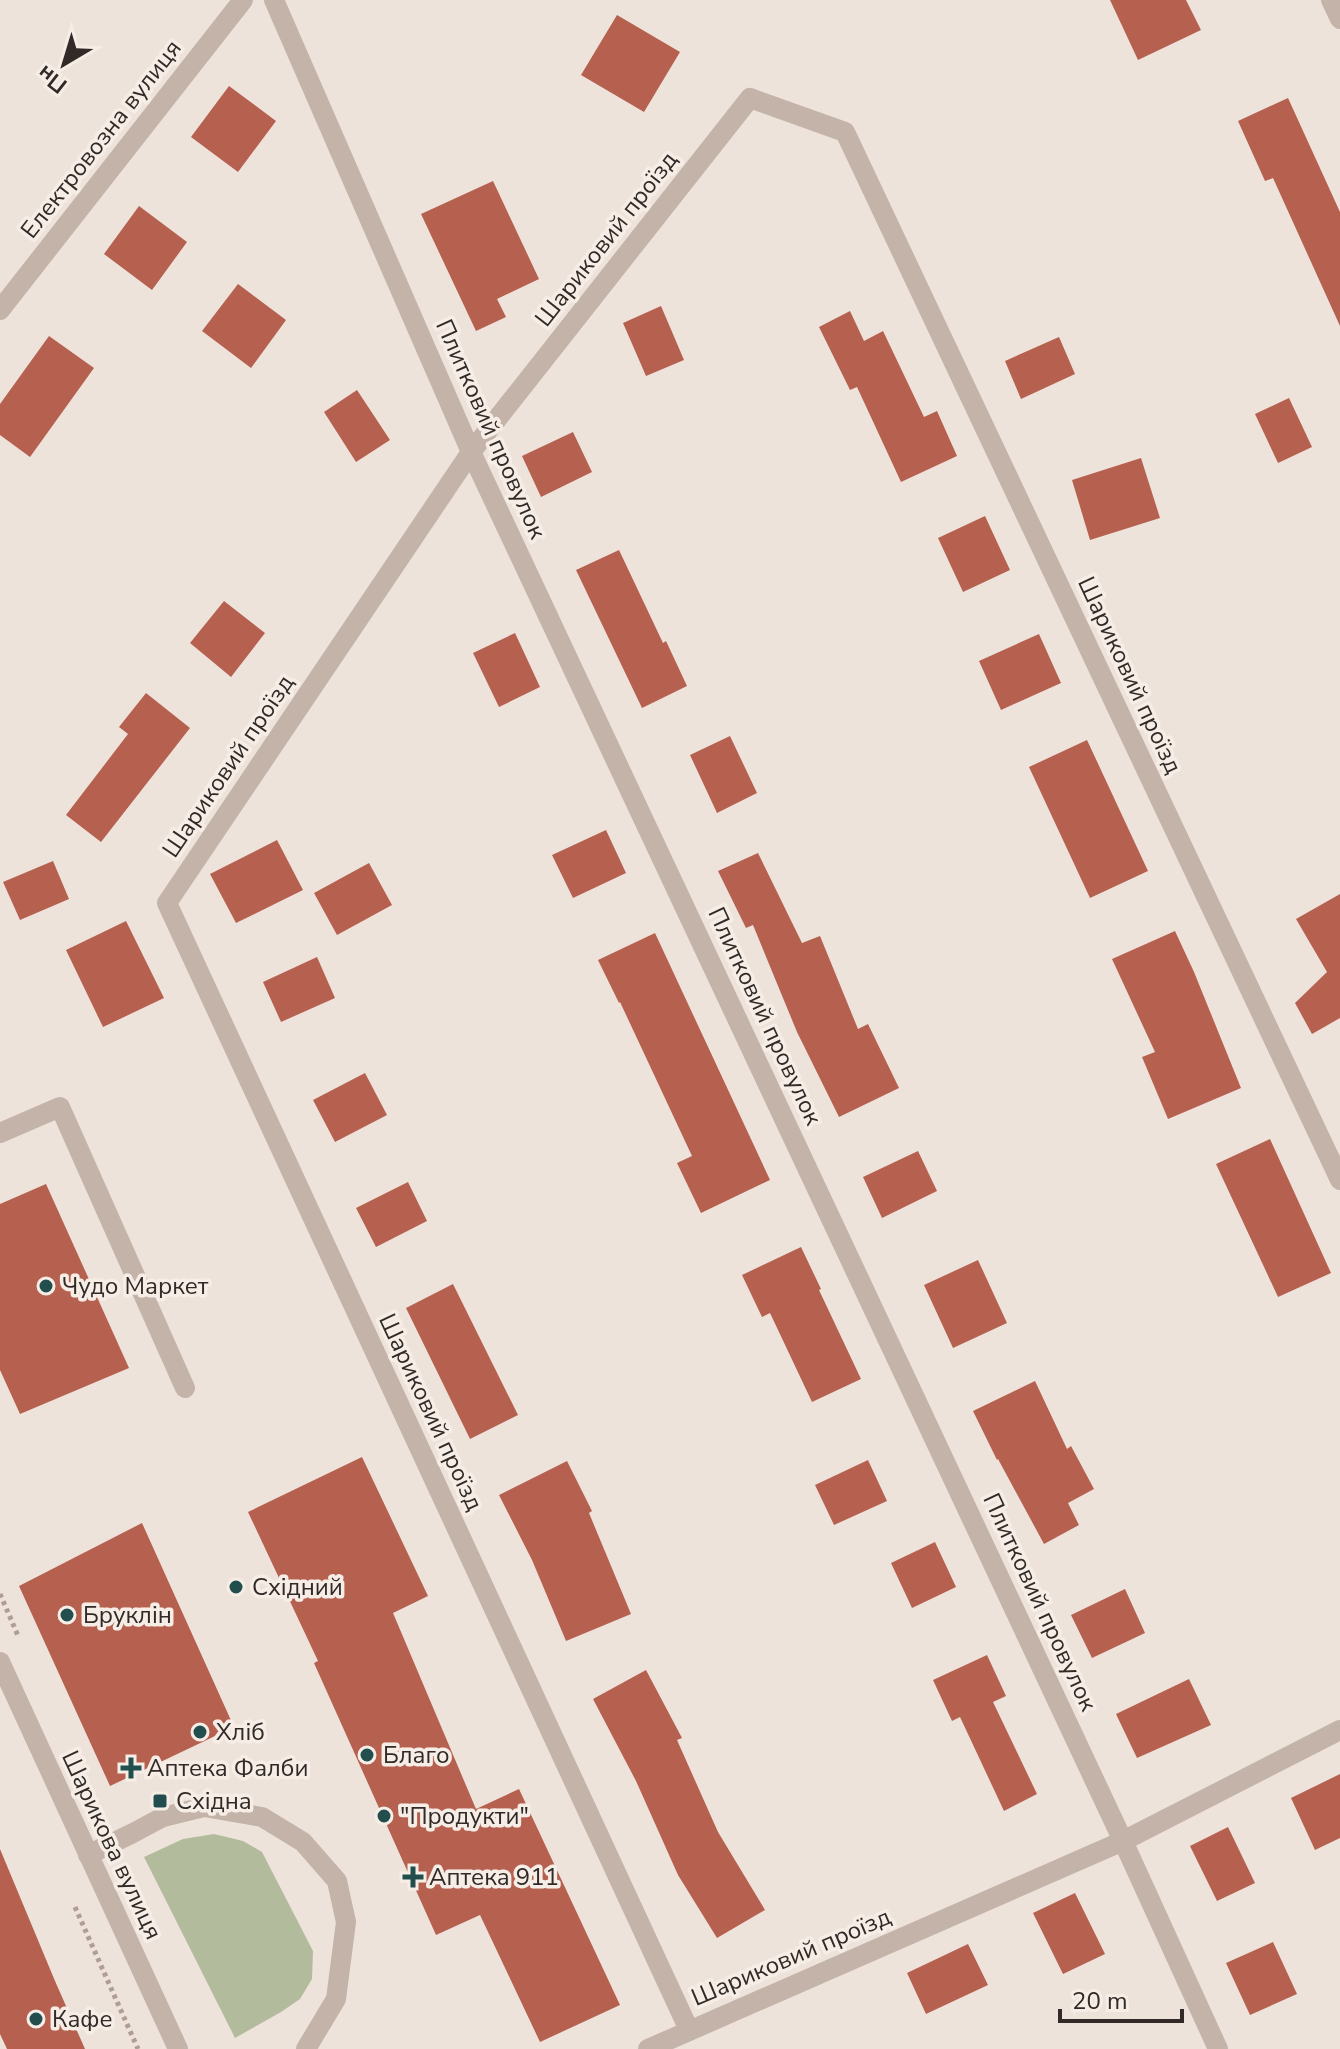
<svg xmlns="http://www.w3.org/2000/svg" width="1340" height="2049" font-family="'Nunito Sans',sans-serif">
	<rect width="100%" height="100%" fill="#eee3db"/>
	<path fill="#b3bb9d" d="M214,1834L243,1841L262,1852L313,1951L312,1979L300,1999L281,2012L235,2038L144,1857L183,1839Z"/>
	<path fill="#b66050" d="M1110,0H1186L1201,30L1138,60Z
		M617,15L680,52L644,112L581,75Z
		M229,86L276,121L238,172L191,137Z
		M1288,98L1340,212V326L1273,178L1265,181L1238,121Z
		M493,181L539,279L497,299L506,317L476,331L421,214Z
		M139,206L187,242L152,290L104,254Z
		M238,284L286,320L251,368L202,331Z
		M661,306L684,360L646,376L623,323Z
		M850,311L864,341L883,331L924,417L937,411L957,456L901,482L857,387L850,390L819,327Z
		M49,336L94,368L30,457L0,435V404Z
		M1059,337L1075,374L1021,399L1005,361Z
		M357,390L390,440L356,462L324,412Z
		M1289,398L1312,447L1278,463L1255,414Z
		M573,432L592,472L541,497L522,456Z
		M1141,458L1160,518L1090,540L1072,480Z
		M985,516L1010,570L963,592L938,538Z
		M619,550L663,643L666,641L687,686L642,708L576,570Z
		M224,601L265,633L231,677L190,643Z
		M515,633L540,687L499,707L473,653Z
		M1039,634L1061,683L1001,710L979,661Z
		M146,693L190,728L101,842L66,815L128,734L119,727Z
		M730,736L757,793L717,813L690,755Z
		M1087,740L1148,871L1090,898L1029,767Z
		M606,830L626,873L573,898L552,855Z
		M277,840L303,890L236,923L210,874Z
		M758,853L802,943L820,936L858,1029L868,1024L899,1088L839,1117L797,1032L753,925L746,928L718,871Z
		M53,861L69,899L20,920L3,882Z
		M369,863L392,905L337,935L314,893Z
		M1340,894V1018L1312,1034L1295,1003L1327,972L1296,919Z
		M126,921L164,998L103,1027L66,950Z
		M1175,931L1194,972L1241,1088L1168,1119L1142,1057L1155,1052L1112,959Z
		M655,933L770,1180L701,1213L677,1163L692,1156L620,1002L619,1003L598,960Z
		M317,957L335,998L281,1022L263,982Z
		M365,1073L387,1115L335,1142L313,1100Z
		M1270,1139L1331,1273L1278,1297L1216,1164Z
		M918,1151L937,1191L882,1218L863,1177Z
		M408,1182L427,1221L376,1247L356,1208Z
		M46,1184L129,1368L20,1414L0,1370V1204Z
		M801,1247L821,1289L819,1290L861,1379L812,1402L770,1313L762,1317L742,1275Z
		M978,1260L1007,1323L953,1348L924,1285Z
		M453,1284L518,1415L470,1439L406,1308Z
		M1035,1381L1067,1449L1071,1446L1094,1489L1068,1503L1079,1525L1044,1544L998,1459L997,1460L973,1411Z
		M362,1457L428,1596L393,1613L476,1809L519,1789L620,2005L540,2042L480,1915L436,1935L314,1663L318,1661L248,1512Z
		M868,1460L887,1501L834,1525L815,1485Z
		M567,1461L592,1511L589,1513L631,1614L566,1641L532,1560L499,1495Z
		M142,1523L234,1727L110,1786L19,1586Z
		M935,1542L956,1587L912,1608L891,1563Z
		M1125,1589L1145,1633L1092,1658L1071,1615Z
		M987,1655L1006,1696L993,1702L1037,1794L1004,1811L960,1717L952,1721L933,1680Z
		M646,1670L682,1738L677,1740L718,1832L765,1910L717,1938L678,1875L636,1781L593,1699Z
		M1189,1679L1211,1725L1137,1758L1116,1714Z
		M1340,1774V1838L1315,1850L1291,1798Z
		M1228,1827L1255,1883L1217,1901L1190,1846Z
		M0,1849L55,1981L85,2049H7L0,2034Z
		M1075,1893L1105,1954L1063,1974L1033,1913Z
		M1273,1942L1297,1994L1250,2015L1226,1963Z
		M968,1944L988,1985L926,2014L907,1973Z"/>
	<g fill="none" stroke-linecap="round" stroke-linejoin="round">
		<path stroke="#b09d93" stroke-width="5" stroke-dasharray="4 4" stroke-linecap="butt" d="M0,1594L19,1638
			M75,1907L138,2049"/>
		<path stroke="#c4b3a8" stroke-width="20" d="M0,1133L60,1107L185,1388
			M88,1855L133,1833L163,1817L204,1807L262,1817L303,1842L337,1881L346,1922L336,1999L306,2049"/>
		<path stroke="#c4b3a8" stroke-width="20" d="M274,0L471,452L1123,1841L1218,2049
			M1331,0L1340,19
			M0,310L243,0
			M0,1662L178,2049
			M689,2030L167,903L471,452L750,98L845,132L1340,1180
			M648,2049L1123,1841L1340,1730"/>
	</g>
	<g fill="#224e4e" stroke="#f6eee6" stroke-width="3">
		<circle cx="46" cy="1286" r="8"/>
		<circle cx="236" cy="1587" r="8"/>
		<circle cx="67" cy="1615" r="8"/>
		<circle cx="200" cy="1732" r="8"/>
		<circle cx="367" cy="1755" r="8"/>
		<path d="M127 1756h8v8h8v8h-8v8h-8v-8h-8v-8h8z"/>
		<rect x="152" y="1793" width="16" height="16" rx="4"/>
		<circle cx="384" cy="1816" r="8"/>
		<path d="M409 1865h8v8h8v8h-8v8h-8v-8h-8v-8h8z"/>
		<circle cx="36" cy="2019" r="8"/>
	</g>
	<g text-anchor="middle" stroke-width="7" stroke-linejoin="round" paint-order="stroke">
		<g font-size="24" fill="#322a27" stroke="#f6eee6">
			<text transform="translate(101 139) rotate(-52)" y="8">Електровозна вулиця</text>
			<text transform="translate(606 239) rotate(-52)" y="8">Шариковий проїзд</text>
			<text transform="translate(491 429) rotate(66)" y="8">Плитковий провулок</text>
			<text transform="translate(1130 675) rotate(65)" y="8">Шариковий проїзд</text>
			<text transform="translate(228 766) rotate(-56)" y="8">Шариковий проїзд</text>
			<text transform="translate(765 1016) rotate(65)" y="8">Плитковий провулок</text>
			<text transform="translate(431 1412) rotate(65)" y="8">Шариковий проїзд</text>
			<text transform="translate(1040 1602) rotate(65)" y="8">Плитковий провулок</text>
			<text transform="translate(112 1845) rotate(65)" y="8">Шарикова вулиця</text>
			<text transform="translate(791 1957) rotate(-23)" y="8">Шариковий проїзд</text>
		</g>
		<g font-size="24" fill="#322a27" stroke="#f6eee6" text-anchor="start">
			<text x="62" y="1294">Чудо Маркет</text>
			<text x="252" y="1595">Східний</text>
			<text x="83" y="1623">Бруклін</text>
			<text x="216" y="1740">Хліб</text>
			<text x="383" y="1763">Благо</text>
			<text x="147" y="1776">Аптека Фалби</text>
			<text x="176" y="1809">Східна</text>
			<text x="400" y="1824">"Продукти"</text>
			<text x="429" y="1885">Аптека 911</text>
			<text x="52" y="2027">Кафе</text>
		</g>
	</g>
	<g transform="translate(64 64) rotate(218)" stroke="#f6eee6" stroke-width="6" paint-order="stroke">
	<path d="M0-6L14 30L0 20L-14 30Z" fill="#322a27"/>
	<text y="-12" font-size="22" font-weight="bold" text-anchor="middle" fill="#322a27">Пн</text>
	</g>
	<path d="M1060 2009v12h122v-12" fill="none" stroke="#322a27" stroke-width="4"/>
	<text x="1072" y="2009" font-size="24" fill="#322a27" stroke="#f6eee6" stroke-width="6" paint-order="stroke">20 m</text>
</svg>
